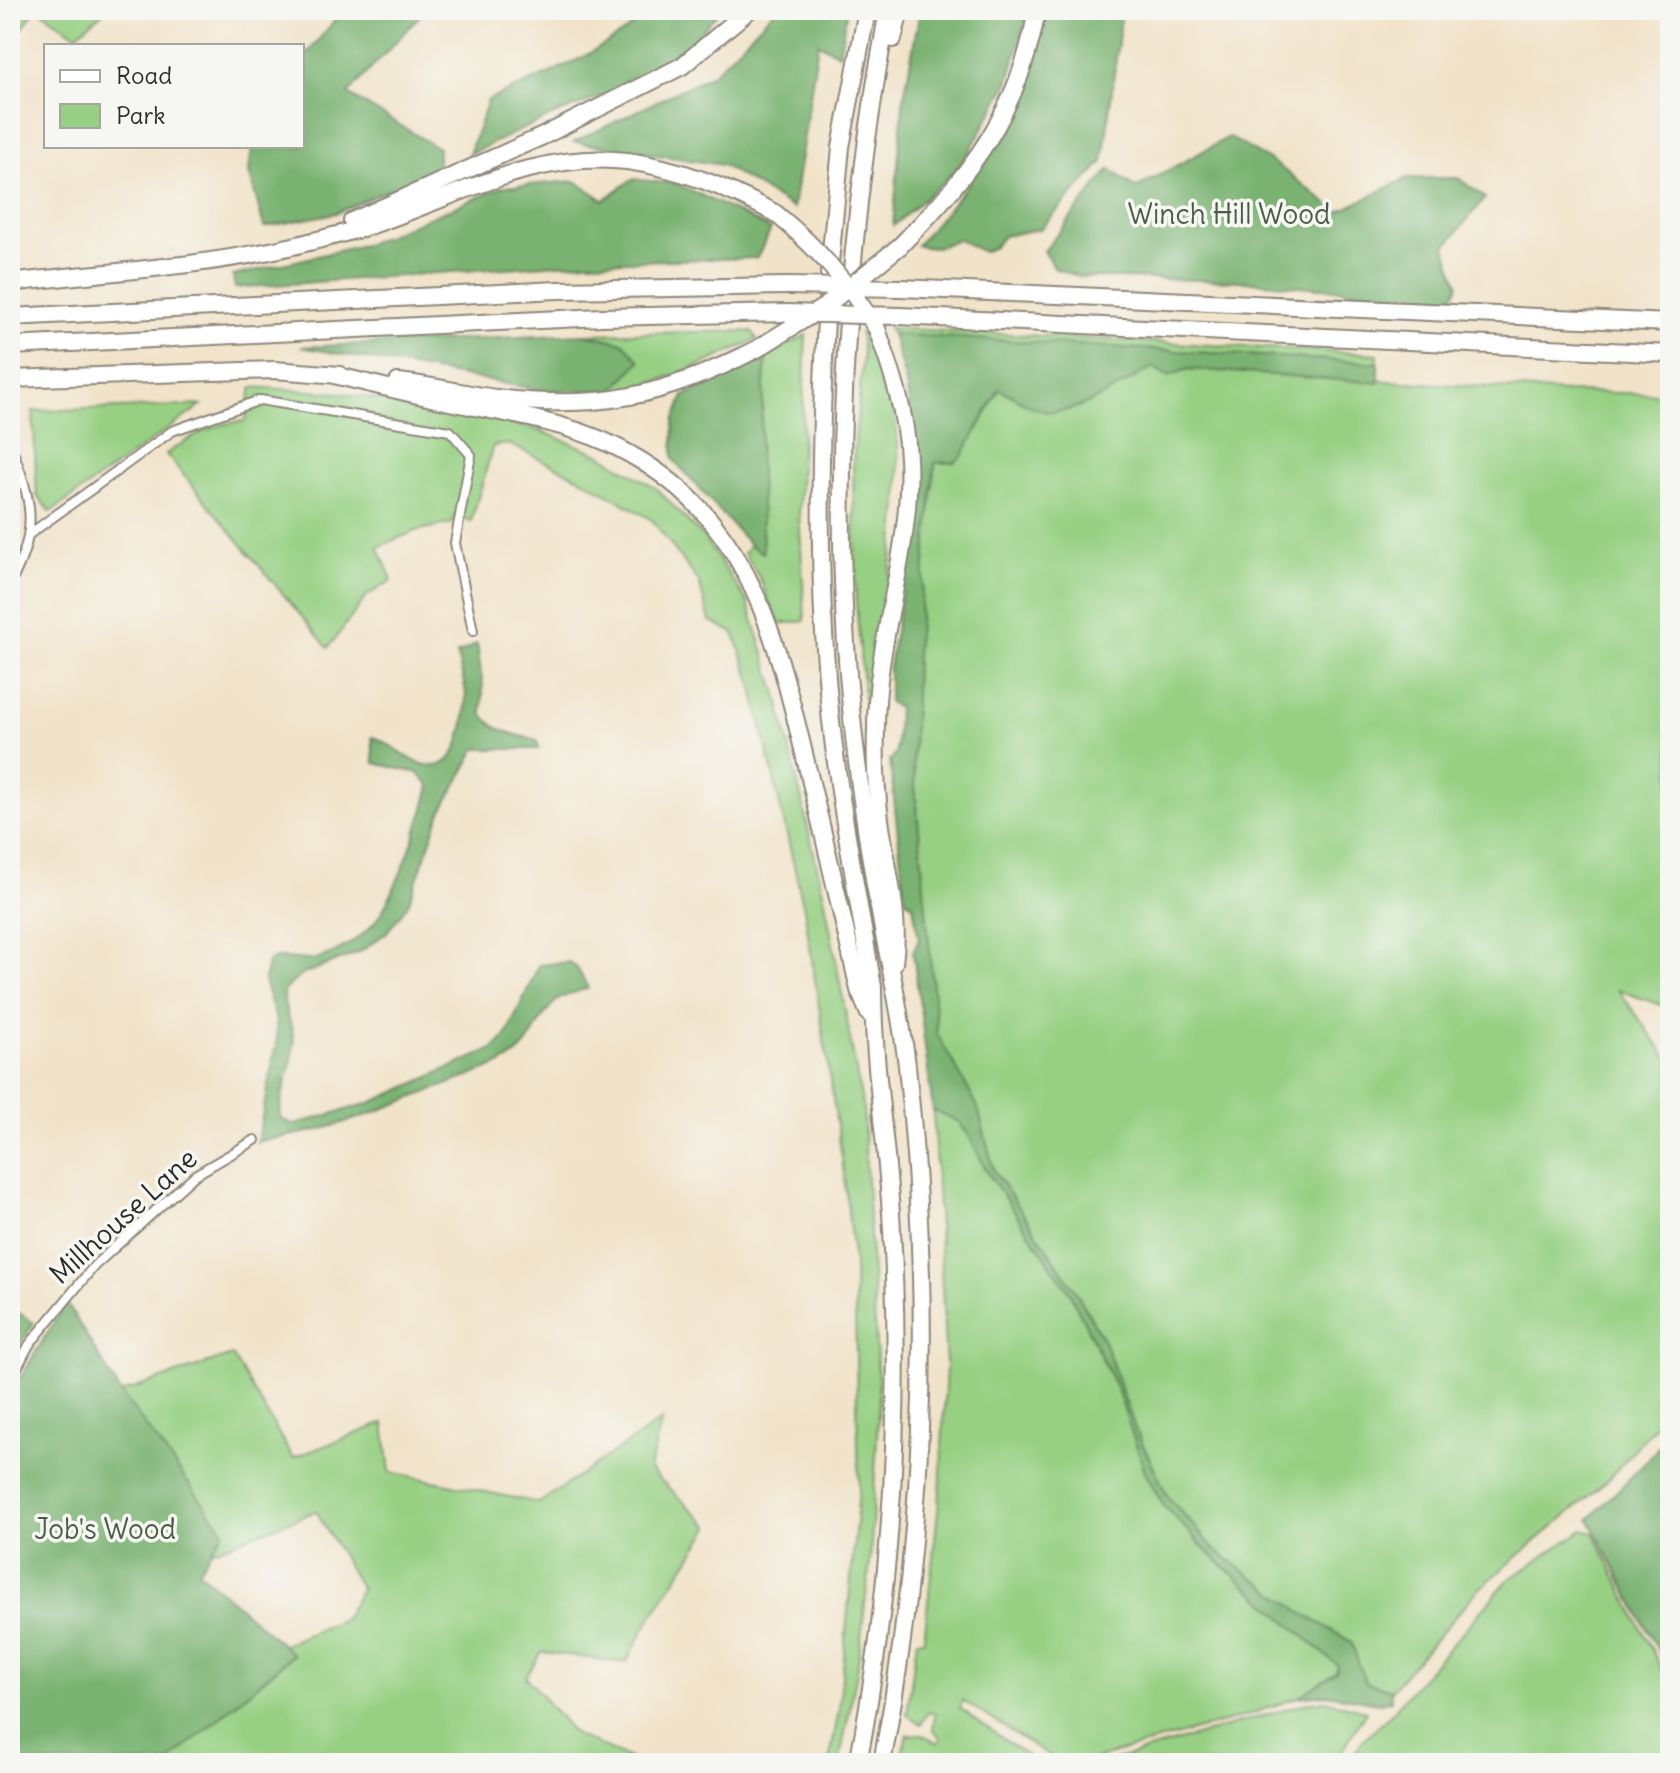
<svg xmlns="http://www.w3.org/2000/svg" width="1680" height="1773" font-family="Delius,sans-serif">
	<rect width="100%" height="100%" fill="#f6f6f2"/>
	<filter id="ink" filterUnits="userSpaceOnUse"><feTurbulence type="fractalNoise" baseFrequency=".0125" numOctaves="2"/><feDisplacementMap in="SourceGraphic" scale="16" xChannelSelector="R" yChannelSelector="G"/><feConvolveMatrix kernelMatrix="1 2 1 2 8 2 1 2 1" color-interpolation-filters="sRGB"/></filter>
	<filter id="wash" filterUnits="userSpaceOnUse"><feTurbulence type="fractalNoise" baseFrequency=".006" numOctaves="4" result="noise"/><feDisplacementMap in="SourceGraphic" scale="32" xChannelSelector="R" yChannelSelector="G"/><feGaussianBlur stdDeviation="1.8" result="paint"/><feColorMatrix in="noise" values="0 0 0 0 0 0 0 0 0 0 0 0 0 0 0 0 0 1.4 0 .05"/><feComposite in="paint" operator="in"/></filter>
	<g filter="url(#wash)">
		<rect width="100%" height="100%" fill="#f1e3c9"/>
		<path fill="#97d083" stroke="#617e57" stroke-width="2" d="M10,10H35L10,47Z
			M40,10H106L76,35Z
			M888,328L1378,354V363L892,334Z
			M752,331L757,339C711,362 668,380 618,393L612,391L639,361L624,343L585,334Z
			M868,332C921,438 894,550 874,661C870,685 872,712 867,734L856,602L853,464L863,356L860,333Z
			M806,335L799,511L805,621L778,624L759,577L744,553L750,545L763,552L759,456L766,357Z
			M1153,367L1167,376L1189,369L1568,392L1670,394V1008L1618,990L1670,1061V1409L1607,1481L1479,1589L1391,1690L1365,1682L1351,1642L1304,1614L1215,1550L1168,1497L1136,1431L1104,1341L1075,1290L994,1171L977,1105L937,1035L913,763L916,653L935,463H945L978,429L1000,388L1044,411L1074,408Z
			M252,387L341,393L496,420L538,430L599,454L657,489L704,538L747,601L777,694L825,901L863,1109L879,1400L870,1563L857,1672L839,1763H829L839,1710L859,1490L854,1265L842,1158L805,913L752,684L734,633L710,621L699,582L652,520L580,478L509,444L493,446L471,522L455,514L453,523L415,531L378,547L392,580L367,596L328,648L166,454C193,436 213,423 245,421Z
			M202,405L51,512L37,496L33,411Z
			M933,1110L958,1121L969,1136L988,1173L1070,1293L1117,1389L1146,1474L1163,1505L1210,1554L1338,1666L1336,1672L1299,1697L1245,1716L1081,1763L1051,1757L962,1700L960,1708L1037,1763H899L907,1735L922,1734L937,1743L941,1738L933,1730L935,1714L928,1712L921,1724L907,1715L917,1640H924L940,1493L946,1366Z
			M232,1355L293,1458L384,1423L390,1472L539,1503L662,1420L649,1469L710,1527L648,1622L626,1663L542,1652L526,1677L575,1735L632,1759L628,1763H167L293,1655L283,1645L345,1618L361,1589L316,1511L211,1551L224,1531L121,1393Z
			M1583,1530L1594,1533L1670,1686V1763H1347L1365,1738L1387,1718L1508,1580Z
			M1325,1700L1366,1711L1335,1763H1105L1306,1703Z"/>
		<path fill="#79b271" stroke="#526e4e" stroke-width="2" d="M343,10H425L348,94L438,148V168L336,213L264,227L249,172L252,146H302V60Z
			M652,10H720L693,42L637,83L554,115L469,154L488,100C545,75 606,52 652,10Z
			M775,10H847L839,54L818,43L793,208L722,165L574,142L713,74Z
			M920,10H1029L1008,83L962,165L893,226L903,103Z
			M1046,10H1122L1103,162L1040,229L1003,236L993,248L983,252L958,239C944,245 932,251 917,245C985,167 1024,116 1046,10Z
			M1229,137L1276,164L1338,212L1407,178H1458L1485,198L1445,247L1459,285L1452,299L1239,281L1080,277L1055,269L1044,251L1110,169L1136,188Z
			M632,179L678,184L771,229L757,258L587,262L235,288L233,276L367,244L502,187L575,181L604,200Z
			M585,334L624,343L640,361L612,391L540,390L301,347Z
			M892,334L1378,363L1379,383L1189,369L1167,376L1153,367C1126,382 1075,418 1044,411C1028,408 1014,396 999,389L963,455L955,462L935,463L916,653L913,763L937,1034L977,1105L994,1171L1075,1290L1104,1341L1136,1431L1168,1497L1215,1550L1304,1614L1351,1642L1365,1682L1391,1690V1700L1380,1703L1325,1694L1299,1697L1336,1672L1338,1666L1210,1554L1163,1505L1146,1474L1117,1389L1070,1293L988,1173L969,1136L958,1121L933,1110L913,952L919,940L913,905L905,899L890,761L896,753L898,708L889,702V667L913,524L917,459L906,383Z
			M766,357L759,456L763,553L750,545L673,459L674,421L684,396Z
			M477,644L483,688L482,713C494,732 517,735 537,740L539,749H476L440,814L409,902L399,917L386,933L360,952L301,975L285,989C280,1008 295,1025 294,1044C293,1068 277,1097 281,1119L293,1125L370,1103L493,1049L506,1036L539,965L569,962L577,968L588,988C577,992 562,995 553,1004C530,1028 537,1045 501,1064L359,1118L319,1130L257,1142L277,1041L276,1020L264,981L268,962C281,952 301,963 316,959C336,953 361,939 374,923C395,897 422,820 430,786L418,773L374,763L372,737C394,743 409,765 434,766C461,766 466,716 466,697C466,683 459,668 457,654Z
			M66,1302L121,1393L224,1531L198,1571L293,1654L167,1763H10V1395Z
			M10,1307L34,1323L10,1360Z
			M1670,1432V1673L1589,1519L1646,1462Z"/>
	</g>
	<g filter="url(#ink)">
		<g fill="none" stroke-linecap="round" stroke-linejoin="round">
			<g stroke="#8e877a" stroke-width="12">
				<path id="minor" d="M10,443C32,502 40,526 10,584
					M31,533L172,431L260,400L450,431L471,455L455,543L473,631
					M10,1381L29,1345L95,1265L195,1175L255,1140"/>
			</g>
			<g stroke="#8e877a" stroke-width="20">
				<path id="motorway" d="M893,39L900,10
					M352,221L543,136L682,66L749,10
					M900,246C972,172 1019,113 1037,10
					M829,273L841,147L867,10
					M10,283C102,272 203,267 293,246C320,239 349,233 375,224C456,196 539,150 627,161C680,168 728,188 775,213
					M901,288L1670,323
					M827,301C820,422 817,542 826,664C833,772 855,880 873,987C873,1068 888,1149 892,1230C902,1407 892,1588 858,1763
					M900,316L1670,354
					M10,317L558,290L788,286
					M877,329C892,372 906,412 908,458C913,549 876,637 876,728C875,758 876,790 880,819C886,867 901,915 894,963
					M10,346L602,317L787,313
					M330,374C371,384 412,394 454,403C504,413 559,421 606,442C747,507 774,628 807,766C825,840 842,915 859,990L869,1014
					M10,379L274,370L340,375
					M398,382C431,385 463,394 496,398C598,411 666,396 757,349
					M882,1763C926,1534 932,1298 907,1066C902,1022 893,978 884,935C866,839 852,742 846,645C833,431 849,220 888,10"/>
			</g>
			<use href="#minor" stroke="#fff" stroke-width="8"/>
			<use href="#motorway" stroke="#fff" stroke-width="16"/>
			<g stroke="#8e877a" stroke-width="20" stroke-linecap="butt">
				<path id="motorway-bridge" d="M775,213C817,247 848,283 877,329
					M788,286L901,288
					M787,313L900,316
					M757,349L827,305L900,246"/>
			</g>
			<use href="#motorway-bridge" stroke="#fff" stroke-width="16"/>
		</g>
	</g>
	<g text-anchor="middle" stroke-width="7" stroke-linejoin="round" paint-order="stroke">
		<g font-size="28" fill="#4b5d45" stroke="#f6f6f2">
			<text x="1229" y="224">Winch Hill Wood</text>
			<text x="105" y="1539">Job's Wood</text>
		</g>
		<g font-size="28" fill="#2b2b2b" stroke="#f6f6f2">
			<text transform="translate(123 1216) rotate(-42)" y="10">Millhouse Lane</text>
		</g>
	</g>
	<rect width="1680" height="1773" fill="none" stroke="#f6f6f2" stroke-width="40"/>
	<rect x="44" y="44" width="260" height="104" fill="#f6f6f2" stroke="#a5a5a2" stroke-width="2"/>
	<rect x="60" y="70" width="40" height="12" fill="#ffffff" stroke="#a5a5a2" stroke-width="2"/>
	<text x="116" y="84" font-size="24" fill="#2b2b2b">Road</text>
	<rect x="60" y="104" width="40" height="24" fill="#97d083" stroke="#a5a5a2" stroke-width="2"/>
	<text x="116" y="124" font-size="24" fill="#2b2b2b">Park</text>
</svg>
